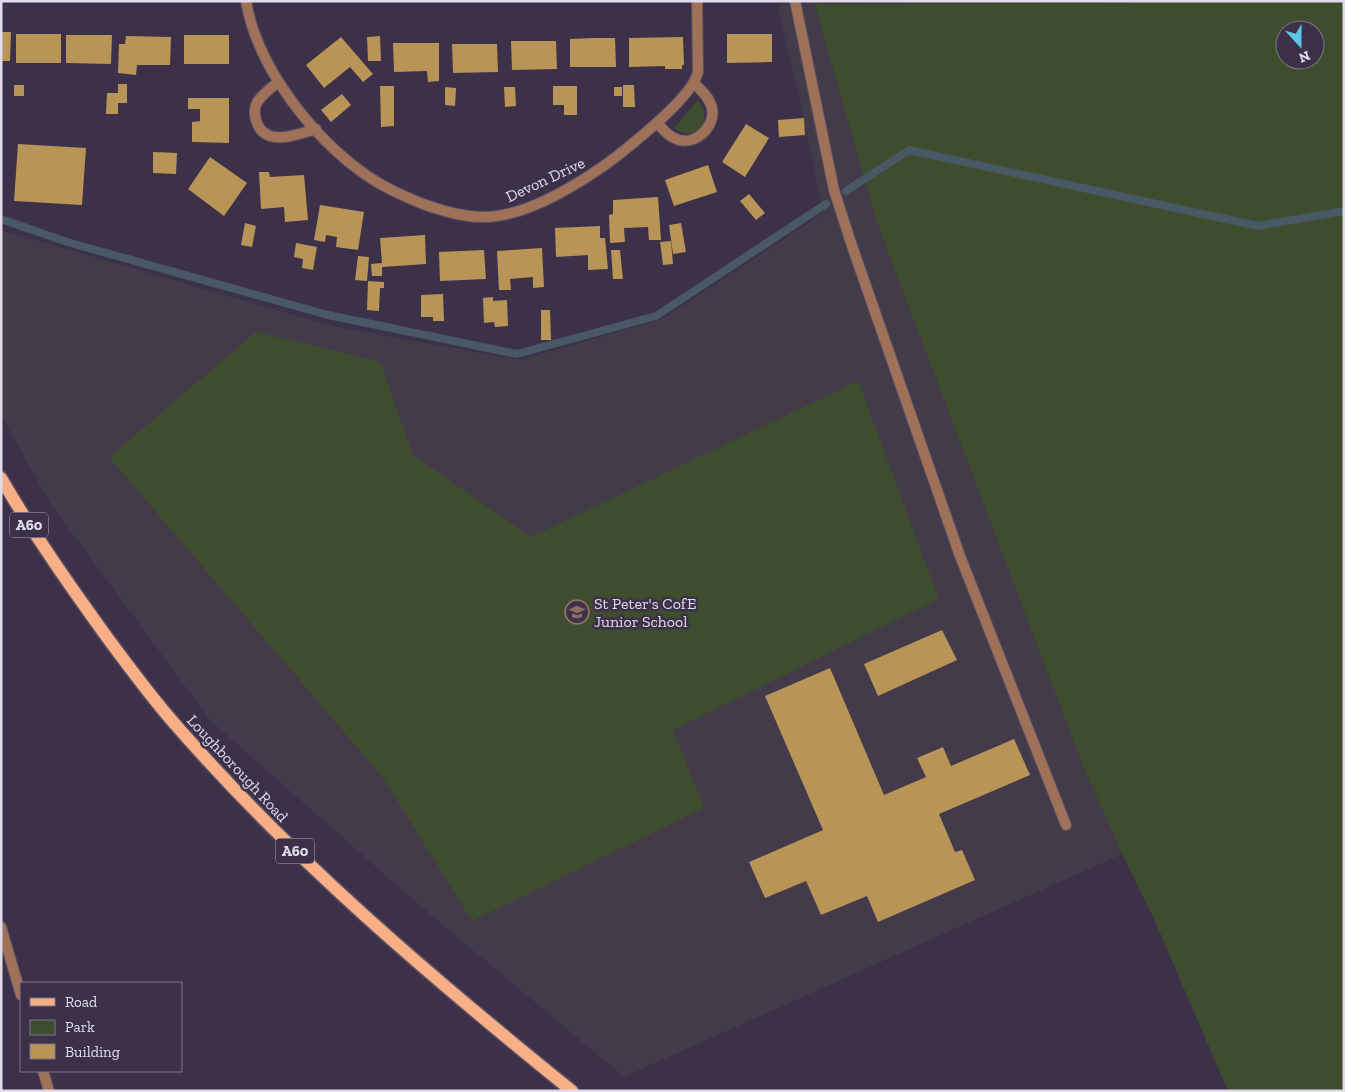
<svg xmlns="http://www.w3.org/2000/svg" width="1345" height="1092" font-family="'Zilla Slab',serif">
	<rect width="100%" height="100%" fill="#3c3149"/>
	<path fill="#433a4a" d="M814,2L878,226L1083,765L1122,854L624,1077L412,899L210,720L50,503L1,415V230L332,326L520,360L662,319L823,213L803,113L777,5Z"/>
	<path fill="#3e4d2d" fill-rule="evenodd" d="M1133,1H1344V1091H1228L1155,921L1122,854L1083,766L878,226L814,2L825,4L1128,3ZM1285,30H1315V60H1285Z
		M698,100C715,121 695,144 674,128Z
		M256,332L380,362L413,455L531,537L858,381L939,599L673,730L704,808L472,921L383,778L109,457Z"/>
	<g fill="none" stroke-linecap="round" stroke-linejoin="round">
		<path stroke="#485864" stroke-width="8" d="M846,191L909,150L1258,226L1344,211
			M1,219L67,242L328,315L517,354L656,316L826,204"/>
	</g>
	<path fill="#b99457" d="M1,32H11L10,61H1Z
		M16,34H61V63H16Z
		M727,34H772V62L727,63Z
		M66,35H112L111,64L66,63Z
		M184,35H229V64H184Z
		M126,36L171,37L170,65H137L136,75L118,73L119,44H125Z
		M380,36L381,61H368L367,37Z
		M341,37L373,74L363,82L350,67L324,88L306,65Z
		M683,37L684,65H682V69H665V66L629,67V38Z
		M592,38H615L616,67H570V39Z
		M511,41H556L557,69L512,70Z
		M393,43H439V81L428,82L427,71L394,72Z
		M452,44H497L498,72L453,73Z
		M118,84H127V103H118V114H106L107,93H118Z
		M14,85H24V96H14Z
		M623,85H634L635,107H623Z
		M380,86H394V126L381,127Z
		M553,86H577V115H564V105H553Z
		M445,87L456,88L455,106L445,105Z
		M504,87H515L516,106L505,107Z
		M614,87H622V96H614Z
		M342,94L351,105L331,122L321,110Z
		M188,98H229V143L192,142V122L200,121V109H188Z
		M804,118L805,135L779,137L778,120Z
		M746,124L769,138L745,177L722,162Z
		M18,144L86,148L82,205L14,201Z
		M153,152L177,153L176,174L153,173Z
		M210,157L247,183L224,216L188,189Z
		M708,165L717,192L674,206L665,180Z
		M259,172H269L270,177L304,175L308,220L285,222L284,207L261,209Z
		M749,194L765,213L756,220L740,201Z
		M658,197L661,240H649L648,227L624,228L625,242L610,243L609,215L613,214V200Z
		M320,205L364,212L358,250L336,247L337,237L326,235L325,242L314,240Z
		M245,223L256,226L252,247L241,245Z
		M681,223L686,252L673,254L669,225Z
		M600,226V238H605L608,269L588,270V255L556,257L555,228Z
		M425,235L426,264L382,267V276H372L371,264L382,263L380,238Z
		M671,241L673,264L663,265L660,242Z
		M296,243L317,247L313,270L302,268L303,259L294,257Z
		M542,248L544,287L533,288V277L510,279L511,290H499L497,251Z
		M484,250L486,279L440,281L439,252Z
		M611,250H620L623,279H613Z
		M358,256L369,257L367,281L355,280Z
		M368,281L384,282V288H380L379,311L367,310Z
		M443,294L444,321H433V317H421V295Z
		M493,297V301L507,300L508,326L495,327L494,322L484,323L483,298Z
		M541,310H550L551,340H541Z
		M942,630L957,660L878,696L864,664Z
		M830,668L884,795L926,777L917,758L943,747L951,766L1014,739L1030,775L939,814L955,852L962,850L975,880L878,922L867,896L821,915L806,881L765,898L749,862L823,830L765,696Z"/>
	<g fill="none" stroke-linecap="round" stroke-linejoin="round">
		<g stroke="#5a5066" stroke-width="12">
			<path id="lane" d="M795,1L834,190L851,243L960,556L1066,825
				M278,82C271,88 263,94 258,101C254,107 254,113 256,120C264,148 296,135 316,129
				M657,123C662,128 667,135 674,138C693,148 716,128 712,108C710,98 701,90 694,83"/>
		</g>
		<g stroke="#5a5066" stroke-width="12">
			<path id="street" d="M246,1C257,67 312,137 366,175C383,187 403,196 423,204C446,212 472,220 497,216C541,210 599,172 632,144C650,129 693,94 698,72L697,1
				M1,927L21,995
				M43,1071L49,1091"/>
		</g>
		<g stroke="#5a5066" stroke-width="15">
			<path id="primary" d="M1,478C34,535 70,586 109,640C130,668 151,697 174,723C293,860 431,977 572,1091"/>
		</g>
		<use href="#lane" stroke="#9e7158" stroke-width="10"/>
		<use href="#street" stroke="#9e7158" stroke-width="10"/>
		<use href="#primary" stroke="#f8af85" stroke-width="12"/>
	</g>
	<defs>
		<g id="school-ring" transform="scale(1.25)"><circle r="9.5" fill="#3c3149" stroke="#8d6e63" stroke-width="1.5"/><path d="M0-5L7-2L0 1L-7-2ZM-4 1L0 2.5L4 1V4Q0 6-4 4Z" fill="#8d6e63"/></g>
	</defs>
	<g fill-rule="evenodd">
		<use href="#school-ring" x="577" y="612"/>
	</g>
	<g text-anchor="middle" stroke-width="5" stroke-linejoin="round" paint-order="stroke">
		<g fill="#3c3149" stroke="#b0a8ba" stroke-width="1">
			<rect x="10" y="512.5" width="38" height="25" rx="4"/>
			<rect x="276" y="838.5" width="38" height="25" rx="4"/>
		</g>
		<g font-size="15" font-weight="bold" fill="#e1dbea">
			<text x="29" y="530">A60</text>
			<text x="295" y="856">A60</text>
		</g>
		<g font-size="16" fill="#e1dbea" stroke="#3c3149">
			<text transform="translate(545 179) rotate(-25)" y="6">Devon Drive</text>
			<text transform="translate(238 768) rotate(47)" y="6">Loughborough Road</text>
		</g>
		<g font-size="16" fill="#e1dbea" stroke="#3c3149" text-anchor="start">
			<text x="594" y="609">St Peter's CofE<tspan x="594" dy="18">Junior School</tspan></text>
		</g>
	</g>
	<rect width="1345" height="1092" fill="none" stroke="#e1dbea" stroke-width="5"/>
	<rect x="20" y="982" width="162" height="90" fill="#3c3149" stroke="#7e7589"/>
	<rect x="30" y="998" width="25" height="8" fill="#f8af85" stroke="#7e7589"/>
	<text x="65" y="1007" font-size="15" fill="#e1dbea">Road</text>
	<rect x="30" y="1020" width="25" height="15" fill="#3e4d2d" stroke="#7e7589"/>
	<text x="65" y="1032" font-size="15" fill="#e1dbea">Park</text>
	<rect x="30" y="1044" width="25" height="15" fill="#b99457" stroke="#7e7589"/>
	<text x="65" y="1057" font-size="15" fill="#e1dbea">Building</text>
	<g transform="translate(1300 45) rotate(159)"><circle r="24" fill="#3c3149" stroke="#7e7589"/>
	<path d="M0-4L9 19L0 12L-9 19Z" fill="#5cc7e7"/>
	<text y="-8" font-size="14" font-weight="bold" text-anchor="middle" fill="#e1dbea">N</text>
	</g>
</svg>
